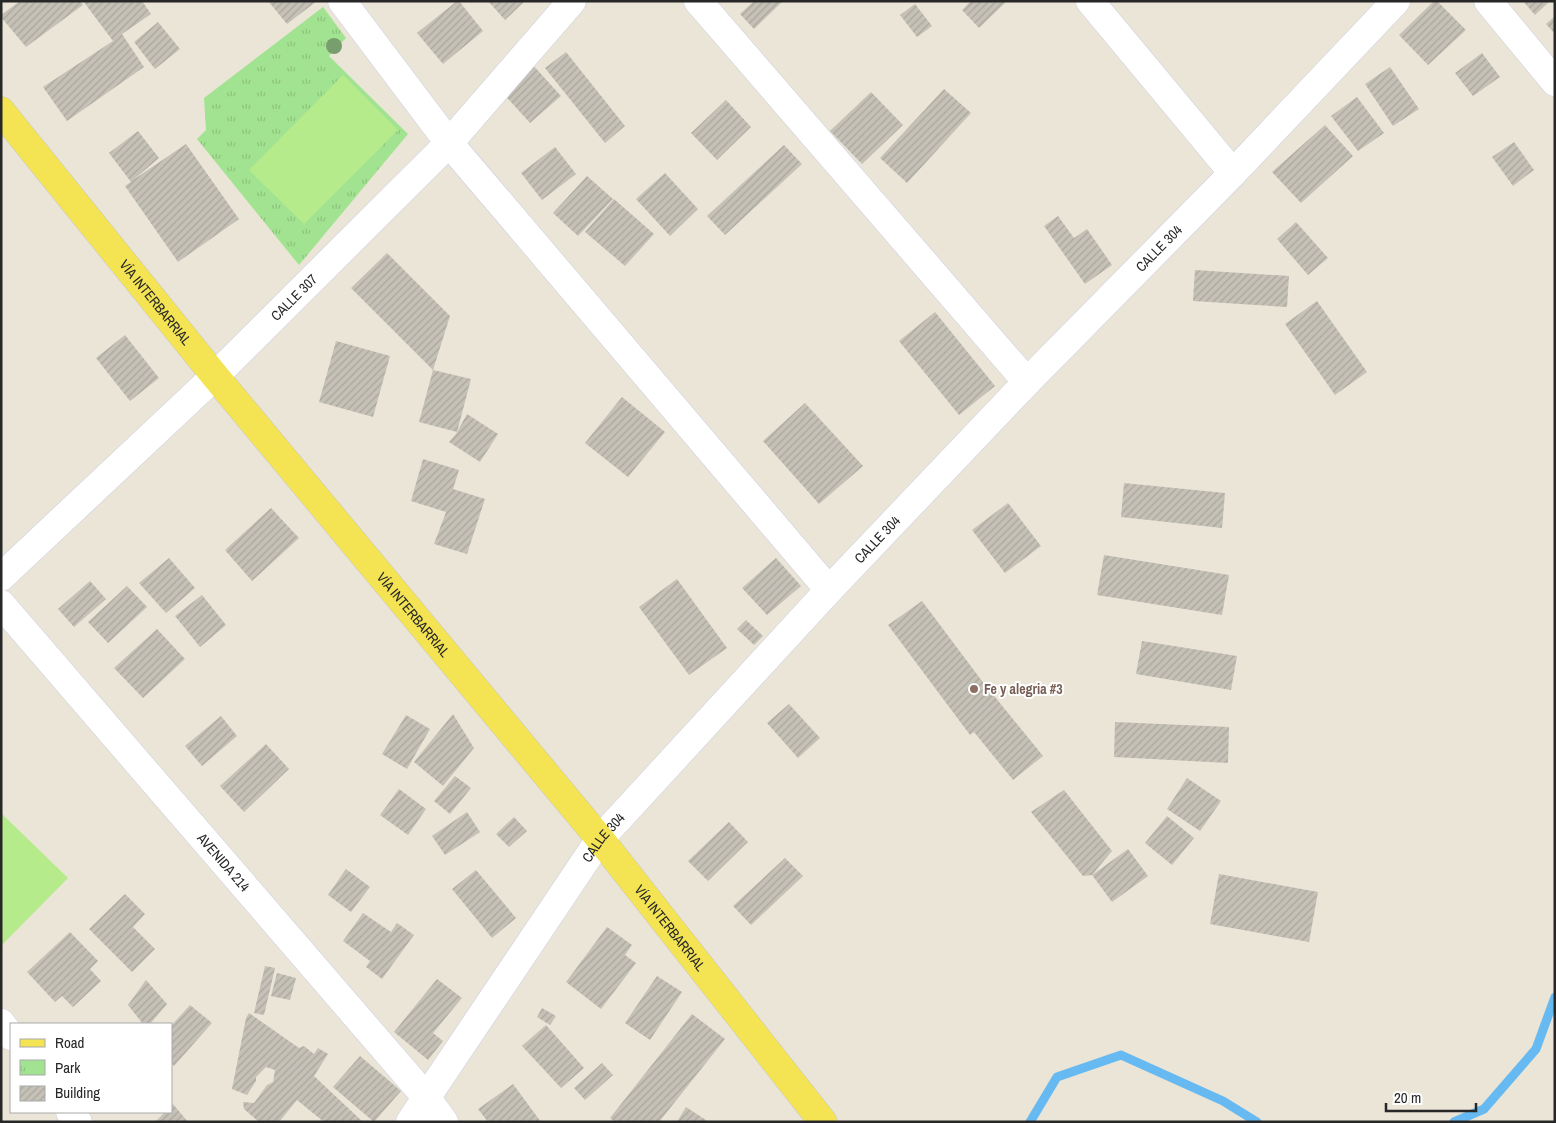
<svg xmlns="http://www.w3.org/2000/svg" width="1556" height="1123" font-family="'Archivo Narrow',sans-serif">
	<defs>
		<pattern id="park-tufts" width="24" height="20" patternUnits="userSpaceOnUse" patternTransform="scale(1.25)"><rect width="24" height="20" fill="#a2e391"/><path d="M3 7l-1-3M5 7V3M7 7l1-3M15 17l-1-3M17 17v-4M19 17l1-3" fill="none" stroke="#8cc37d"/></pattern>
		<pattern id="building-hatch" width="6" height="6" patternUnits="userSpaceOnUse" patternTransform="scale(1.25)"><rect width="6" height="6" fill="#c5c1b7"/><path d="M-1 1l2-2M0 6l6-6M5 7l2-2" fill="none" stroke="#a9a69d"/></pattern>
	</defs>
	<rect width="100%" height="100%" fill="#eae5d7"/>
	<path fill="url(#park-tufts)" d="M323,7L346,38L329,56L408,134L299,265L197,139L206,130L204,98Z"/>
	<path fill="#b6eb8c" d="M343,75L398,130L304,224L249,170Z
		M1,813L68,878L1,946Z"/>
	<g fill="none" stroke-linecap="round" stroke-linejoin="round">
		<path stroke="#66b9f1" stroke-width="9" d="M1030,1122L1057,1077L1121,1055L1223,1101L1257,1122
			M1454,1122L1484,1109L1536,1049L1555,997"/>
	</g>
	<path fill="url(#building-hatch)" d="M20,1H80L83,5L26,47L1,17V15Z
		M83,1H142L151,14L122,34L144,67L67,121L43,87L113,41Z
		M268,1H317L287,24Z
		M457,1H459L483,31L443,64L417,33Z
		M488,1H525L505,20Z
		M754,1H783L754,29L740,14Z
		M971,1H1007L979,28L962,10Z
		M1434,1H1437L1466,30L1428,65L1399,35Z
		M1523,1H1550L1535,15Z
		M915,4L932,26L917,37L900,15Z
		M1555,16V34L1546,24Z
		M158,22L180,49L155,69L134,42Z
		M566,52L625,126L605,143L545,68Z
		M1482,53L1500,77L1473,96L1455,73Z
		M531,63L561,96L530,123L500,90Z
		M1390,67L1419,109L1393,126L1365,84Z
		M944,89L971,113L907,183L880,158Z
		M871,92L903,125L862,164L830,131Z
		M1357,97L1384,133L1358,151L1331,116Z
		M726,100L751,127L717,160L691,133Z
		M1325,125L1353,156L1301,203L1272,172Z
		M138,131L159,158L133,180L186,144L239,219L178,262L125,186L131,182L109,153Z
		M1514,142L1534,170L1513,186L1492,157Z
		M784,145L802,164L725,235L707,216Z
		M555,147L576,174L542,200L521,173Z
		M665,173L698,209L670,236L636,199Z
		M587,176L613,199L578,236L553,213Z
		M614,199L654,234L625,266L585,232Z
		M1058,216L1074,238L1087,229L1112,265L1085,284L1044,226Z
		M1296,222L1328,258L1308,275L1277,239Z
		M387,253L450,316L433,370L351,288Z
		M1195,270L1289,276L1287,307L1193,301Z
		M1317,301L1367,372L1335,395L1285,324Z
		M935,312L995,386L959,415L899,341Z
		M125,335L159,378L130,401L96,358Z
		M336,341L390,356L373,417L319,402Z
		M433,370L471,379L457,432L419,422Z
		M622,397L665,432L628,477L585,443Z
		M805,403L863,466L819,504L763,441Z
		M467,414L498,434L480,462L449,442L456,434Z
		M423,459L459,470L453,489L485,499L467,554L434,544L446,512L411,501Z
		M1124,483L1225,493L1222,528L1121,517Z
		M1008,503L1041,546L1005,573L972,530Z
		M271,508L299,538L252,581L225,550Z
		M1104,555L1229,575L1222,615L1097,595Z
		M169,558L195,588L166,613L139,583Z
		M776,558L801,586L767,615L742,588Z
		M677,579L727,648L689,675L639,607Z
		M90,581L106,599L74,627L58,609Z
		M127,586L147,607L108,643L88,622Z
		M202,595L226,625L200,647L175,616Z
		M922,601L982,681L1043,756L1013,780L974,732L970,735L888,625Z
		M746,620L763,636L754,645L737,629Z
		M157,629L185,659L143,698L114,668Z
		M1142,641L1237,656L1231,690L1136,674Z
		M789,704L820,738L798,758L767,723Z
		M453,714L474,748L443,786L414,762Z
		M406,715L430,729L407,769L382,754Z
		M221,716L237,736L202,766L185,746Z
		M1115,722L1229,727L1228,763L1114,757Z
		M266,744L289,769L244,812L220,786Z
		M455,776L471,788L450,814L434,801Z
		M1187,778L1221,801L1200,831L1167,809Z
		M399,789L426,809L408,835L380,815Z
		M1064,790L1112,851L1092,875L1083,876L1031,812Z
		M467,812L480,832L445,855L432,836Z
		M1167,816L1194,838L1172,865L1145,843Z
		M514,817L527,831L509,847L496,834Z
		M729,822L748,842L708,881L688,861Z
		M1128,849L1148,876L1112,902L1092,875Z
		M785,858L803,876L751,925L733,906Z
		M346,869L370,887L351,912L328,895Z
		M476,870L516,918L492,938L452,889Z
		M1219,874L1318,892L1309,942L1210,924Z
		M125,894L145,914L133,927L155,949L132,972L89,929Z
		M363,913L391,932L397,923L414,935L382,979L366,967L370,961L343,941Z
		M607,927L632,945L625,955L636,963L601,1009L566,982Z
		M70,932L98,961L90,969L101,981L73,1007L62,996L55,1002L27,972Z
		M265,966L275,968L264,1015L254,1013Z
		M277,973L296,978L290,1000L271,996Z
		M657,976L682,992L650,1040L625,1023Z
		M437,979L462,998L433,1033L443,1041L428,1060L394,1032Z
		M146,980L167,1004L150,1024H143L128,1005Z
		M190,1005L212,1023L174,1066L171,1063V1026Z
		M542,1008L556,1016L550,1025L537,1017Z
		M249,1013L299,1048L304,1046L314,1054L318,1048L328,1054L314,1076L363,1122H324L297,1100L279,1122H259L244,1109L243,1102L254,1103L267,1085L273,1082L275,1070L266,1067L256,1077V1081L247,1095L232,1089L246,1018Z
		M692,1014L725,1039L659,1122H615L610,1118Z
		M546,1025L584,1068L561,1088L522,1046Z
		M360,1056L401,1091L374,1122L333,1087Z
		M602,1063L613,1075L585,1100L574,1088Z
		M513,1084L541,1122H488L478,1109Z
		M173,1104L188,1122H155L165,1112H171V1106Z
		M686,1107L709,1122H677Z"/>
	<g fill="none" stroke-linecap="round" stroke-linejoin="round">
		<g stroke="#cdcee1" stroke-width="29">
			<g id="minor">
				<path d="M342,1L449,143L829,590"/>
				<path d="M698,1L1027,382"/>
				<path d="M1090,1L1233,173"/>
				<path d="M1488,1L1555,82"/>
				<path id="s1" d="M1,577L215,376L449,143L572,1"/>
				<path id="s2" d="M1,604L426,1097L444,1122"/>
				<path d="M1,1023L11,1036"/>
				<path d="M70,1112L78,1122"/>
				<path id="s3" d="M410,1122L600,839L829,590L1027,382L1233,173L1396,1"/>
			</g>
		</g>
		<g stroke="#c7c7c7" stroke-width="29">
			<g id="major">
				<path id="s4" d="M1,111L215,376L600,839L823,1122"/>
			</g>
		</g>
		<use href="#minor" stroke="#fff" stroke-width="28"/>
		<use href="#major" stroke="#f4e453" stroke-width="28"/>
	</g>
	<circle fill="#799e6d" cx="334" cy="46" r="8"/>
	<circle fill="#8d6e63" stroke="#fff" stroke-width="2" cx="974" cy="689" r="5"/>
	<g text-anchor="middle" stroke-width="4" stroke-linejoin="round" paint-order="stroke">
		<g font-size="14" fill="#272727" stroke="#fff">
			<text dy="5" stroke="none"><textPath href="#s3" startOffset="1154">CALLE 304</textPath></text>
			<text dy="5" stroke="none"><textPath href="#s1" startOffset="405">CALLE 307</textPath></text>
			<text dy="5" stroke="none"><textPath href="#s4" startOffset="246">VÍA INTERBARRIAL</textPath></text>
			<text dy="5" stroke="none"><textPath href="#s3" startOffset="749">CALLE 304</textPath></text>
			<text dy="5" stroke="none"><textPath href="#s4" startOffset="651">VÍA INTERBARRIAL</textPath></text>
			<text dy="5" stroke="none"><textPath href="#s3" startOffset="344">CALLE 304</textPath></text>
			<text dy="5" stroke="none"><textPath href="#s2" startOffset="341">AVENIDA 214</textPath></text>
			<text dy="5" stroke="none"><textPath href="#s4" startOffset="1056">VÍA INTERBARRIAL</textPath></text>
		</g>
		<g font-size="14" font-weight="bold" fill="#785e54" stroke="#fff" text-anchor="start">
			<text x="984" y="694">Fe y alegria #3</text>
		</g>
	</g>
	<rect width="1556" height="1123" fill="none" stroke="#272727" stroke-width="5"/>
	<rect x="10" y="1023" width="162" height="90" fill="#ffffff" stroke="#a9a9a9"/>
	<rect x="20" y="1039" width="25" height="8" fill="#f4e453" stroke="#a9a9a9"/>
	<text x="55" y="1048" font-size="15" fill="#272727">Road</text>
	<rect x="20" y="1060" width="25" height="15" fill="url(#park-tufts)" stroke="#a9a9a9"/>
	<text x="55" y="1073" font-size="15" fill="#272727">Park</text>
	<rect x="20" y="1086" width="25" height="15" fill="url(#building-hatch)" stroke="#a9a9a9"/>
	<text x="55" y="1098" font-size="15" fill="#272727">Building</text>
	<path d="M1386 1103v8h90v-8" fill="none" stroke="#272727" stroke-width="2.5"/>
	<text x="1394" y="1103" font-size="15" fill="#272727" stroke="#ffffff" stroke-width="4" paint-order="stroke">20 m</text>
</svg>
